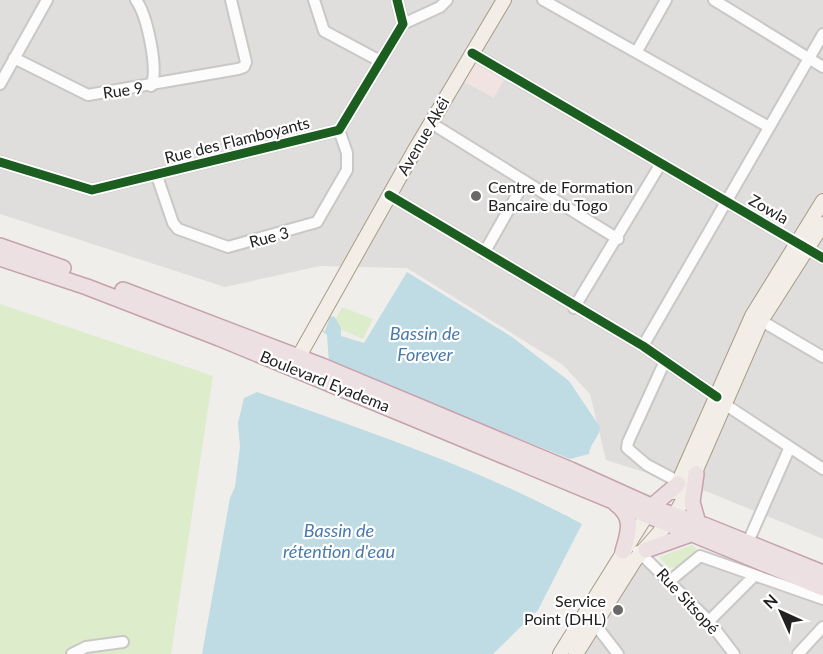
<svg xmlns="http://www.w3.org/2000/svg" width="823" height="654" font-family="Lato,sans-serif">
	<rect width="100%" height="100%" fill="#f0eeeb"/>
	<path fill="#dfdedc" d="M0,0H823V539L708,492L606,460L590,394L563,365L407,268L320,266L225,287L0,214Z
		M646,553L678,577L702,560L823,594V654H582Z"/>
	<path fill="#f1e3e1" d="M475,59L506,76L494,98L463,81Z"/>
	<path fill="#ddeccb" d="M0,304L213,376L171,654H0Z
		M342,307L373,319L363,339L332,326Z
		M692,545L697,549L677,567L669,568L659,557Z"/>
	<path fill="#bfdbe3" d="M407,272L512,337L569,381L600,427C599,438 590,443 589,454L570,459L329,363L327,335L321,330L325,331L330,317L334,316L341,328V336L364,343Z
		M257,392C367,431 478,468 582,524L538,610L493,654H202L230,498L235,487L240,447L238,423L244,398Z"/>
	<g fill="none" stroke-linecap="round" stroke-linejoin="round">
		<g stroke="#c9c8c7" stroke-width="14">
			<path id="minor" d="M136,0C147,15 159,70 151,86
				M314,0L324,31L380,61
				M543,0L769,127
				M714,0L823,67
				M403,24L440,7L447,0
				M637,51L666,0
				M472,53L823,258
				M14,58L88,95L238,69L244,67L246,62L231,0
				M0,84L47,0
				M431,123L618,239
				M0,162L92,190L339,130L403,24L397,0
				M157,176L173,223L178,229L228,247L317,222L347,170V153L339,130
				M389,195L643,346L717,397
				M484,253L525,181
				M574,308L660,165
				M755,317L823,357
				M643,346L823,34
				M665,361L628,442L627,448L647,465L679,482
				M726,405L823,469
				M748,542L789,449
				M638,551L709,621L734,654
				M671,580L700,556L823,599
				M583,616L594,623L618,654
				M709,621L754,576
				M72,654L86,647L123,642
				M798,654L823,627"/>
		</g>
		<g stroke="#a79c86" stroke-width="16">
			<path id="major" d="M294,365L416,148L504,0
				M674,492L752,316L823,201
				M560,654L651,508
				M576,654L635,560L674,516L682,502L761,321L823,224"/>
		</g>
		<g stroke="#c5a2ac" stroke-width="18">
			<path id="highway" d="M0,246L63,268
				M0,258L87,287L219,338L823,588
				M123,290L322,366L571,470L662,511L704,525L823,573
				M696,474L692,502L698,523
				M616,504C634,517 629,532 623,551
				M651,507L678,484
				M646,550L691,534"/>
		</g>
		<use href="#minor" stroke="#fdfcfc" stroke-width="10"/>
		<use href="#major" stroke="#f3ede7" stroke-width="14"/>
		<use href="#highway" stroke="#ece0e2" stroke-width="15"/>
		<g stroke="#fff" stroke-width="13">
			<path id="cycleway" d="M472,53L823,258
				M0,162L92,190L339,130L403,24L397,0
				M389,195L643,346L717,397"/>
		</g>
		<use href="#cycleway" stroke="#1b5e20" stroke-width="9"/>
	</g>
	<g fill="#6a6968" stroke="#fff" stroke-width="2">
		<circle cx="476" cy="196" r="6"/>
		<circle cx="618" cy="610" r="6"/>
	</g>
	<g text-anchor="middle" stroke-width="4.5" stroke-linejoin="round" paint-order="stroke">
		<g font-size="16" fill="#222" stroke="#fff">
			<text transform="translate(123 90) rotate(-8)" y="6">Rue 9</text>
			<text transform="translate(423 136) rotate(-60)" y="6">Avenue Akéi</text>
			<text transform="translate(237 140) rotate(-14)" y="6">Rue des Flamboyants</text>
			<text transform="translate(769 209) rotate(30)" y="6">Zowla</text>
			<text transform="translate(269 237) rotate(-15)" y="6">Rue 3</text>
			<text transform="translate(325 381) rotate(22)" y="6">Boulevard Eyadema</text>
			<text transform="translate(688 601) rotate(47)" y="6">Rue Sitsopé</text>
		</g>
		<g font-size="16" fill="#222" stroke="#fff" text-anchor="start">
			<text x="488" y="193">Centre de Formation<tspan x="488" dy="18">Bancaire du Togo</tspan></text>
			<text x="606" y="607" text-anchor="end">Service<tspan x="606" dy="18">Point (DHL)</tspan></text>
		</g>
		<g font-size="18" font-style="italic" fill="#4a7aab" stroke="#fff">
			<text x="425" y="340">Bassin de<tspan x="425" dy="21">Forever</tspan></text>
			<text x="339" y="537">Bassin de<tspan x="339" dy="21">rétention d'eau</tspan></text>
		</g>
	</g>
	<g transform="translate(781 612) rotate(315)" stroke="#ffffff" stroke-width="4.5" paint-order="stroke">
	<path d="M0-4.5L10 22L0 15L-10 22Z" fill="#222222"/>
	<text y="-9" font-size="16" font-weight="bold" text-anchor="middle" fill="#222222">N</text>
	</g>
</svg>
